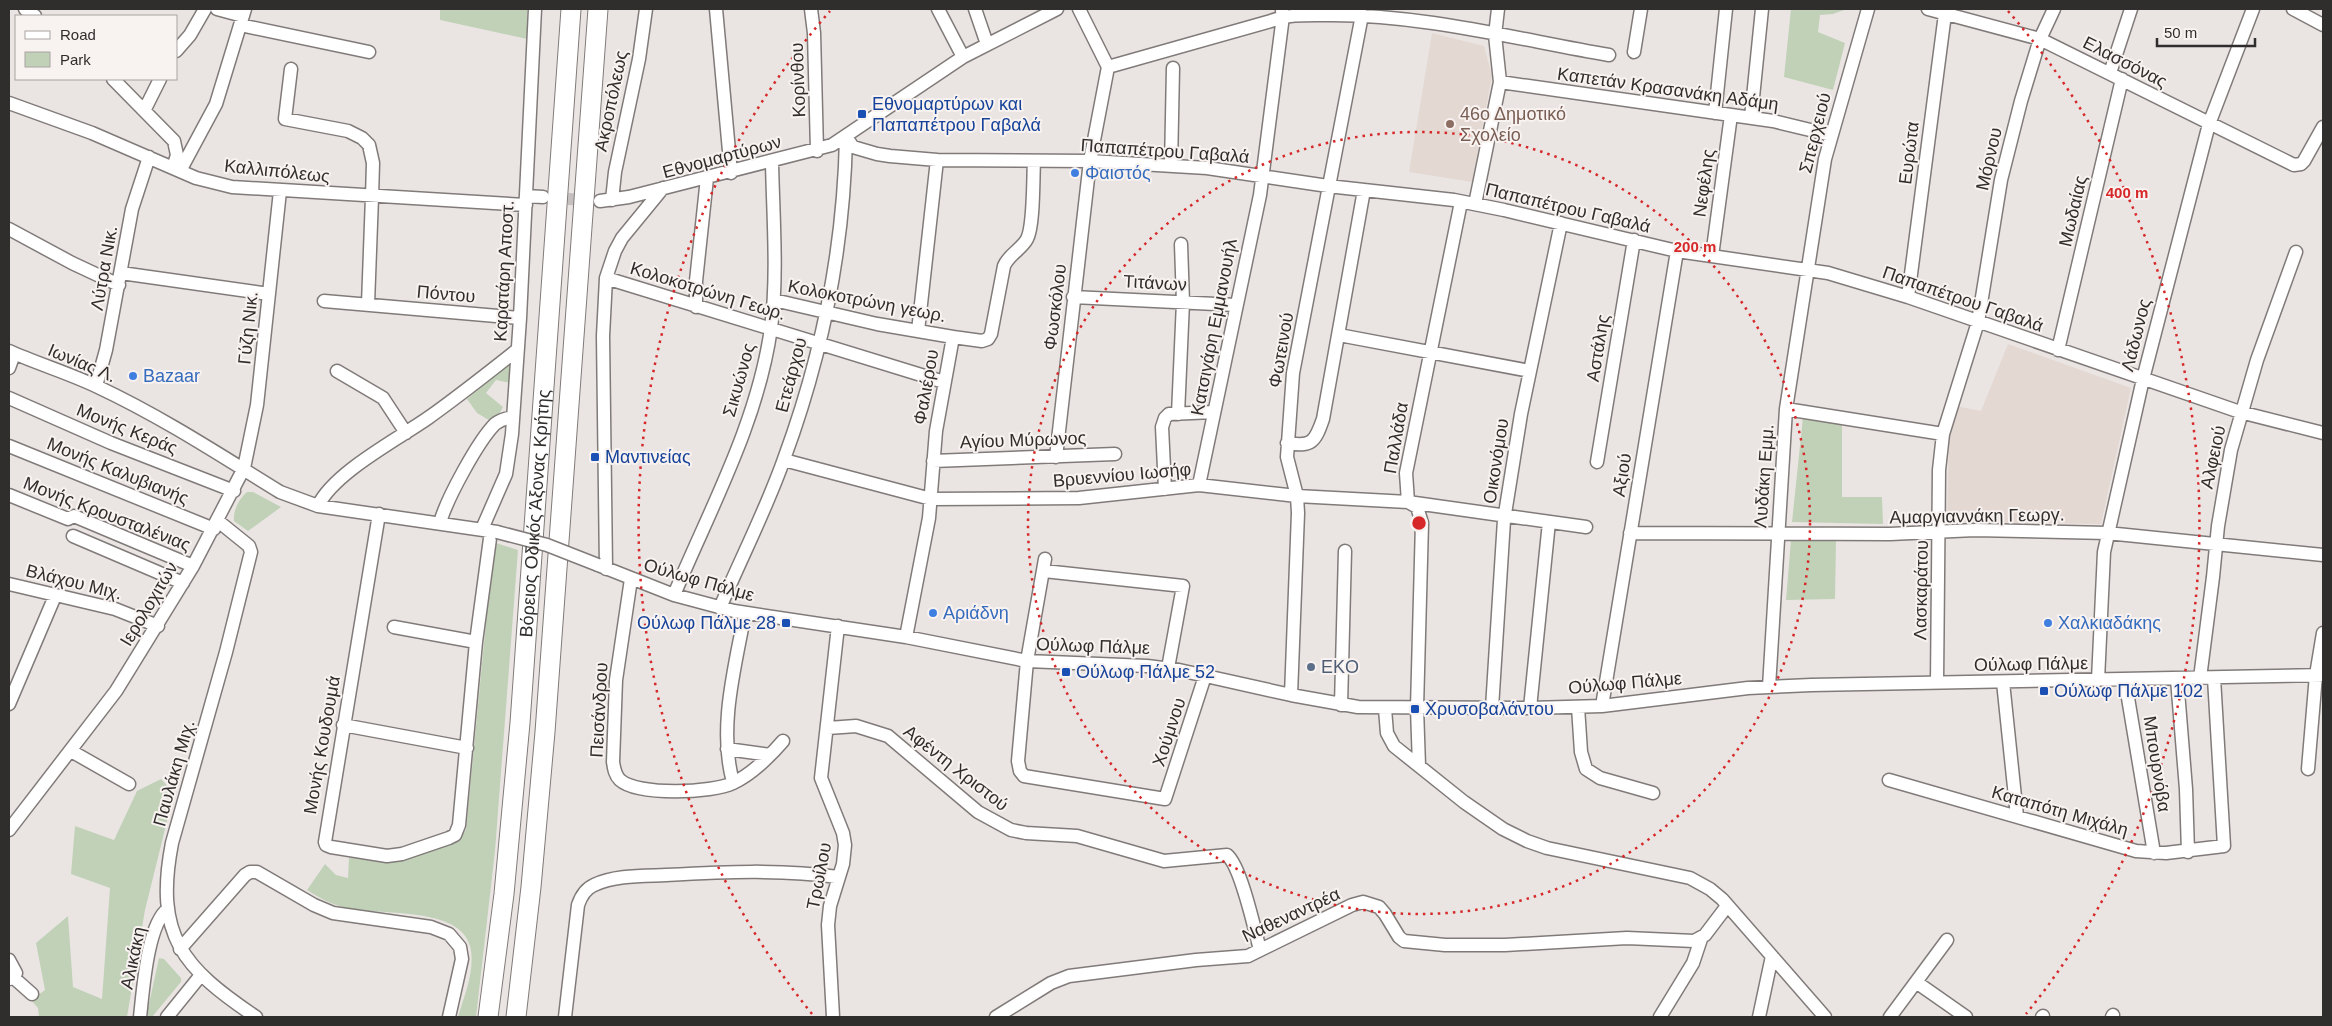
<svg xmlns="http://www.w3.org/2000/svg" width="2332" height="1026" font-family="Arial,sans-serif">
	<rect width="100%" height="100%" fill="#eae5e3"/>
	<path fill="#e4d8d2" d="M1432,33L1484,46L1492,76L1472,182L1409,172Z
		M2008,344L2131,388L2101,524L1947,522L1949,436L1956,406L1981,411Z"/>
	<path fill="#c1d1b8" d="M440,9H527V39L440,20Z
		M1791,9H1847L1833,14L1820,15L1818,32L1845,43L1833,90L1784,77Z
		M507,365L510,367V383L496,380L486,393L503,407L494,423L477,413L467,399Z
		M1803,417L1842,424V497H1882L1883,524L1792,522Z
		M247,492H253L281,507L248,531L234,521C233,510 239,499 247,492Z
		M1791,540H1836L1835,599L1786,600Z
		M496,543L518,550L495,851L476,1017H458C464,996 476,969 470,946C460,907 382,915 352,909C334,906 321,899 307,890L325,864L336,875L348,878L349,858L361,857L398,861L461,836L466,830L487,612Z
		M161,779L174,793L145,910L127,1017H39L38,1008L31,1000L45,990L36,943L68,916L73,987L102,999L110,888L71,874L75,826L114,840L137,791Z
		M159,958L164,959L181,978V982L152,1017H149L147,1013Z"/>
	<g fill="none" stroke-linecap="round" stroke-linejoin="round">
		<path stroke="#c5c0bf" stroke-width="12" stroke-dasharray="12 6" stroke-linecap="butt" d="M550,198L590,200"/>
		<g stroke="#807b79" stroke-width="15">
			<path id="minor" d="M25,9L35,16
				M217,9L243,16
				M716,9L731,173
				M811,9L814,33L817,151
				M938,9L963,57
				M975,9L987,44
				M1928,9L2040,39L2294,165L2301,164L2304,161L2323,127
				M2293,9L2323,25
				M240,25L369,52
				M176,51L190,35L205,9
				M1634,52L1641,9
				M1108,67L1271,21C1288,14 1307,15 1327,15C1421,14 1516,39 1609,55
				M291,69L285,119L348,131L362,138L369,145L373,163L372,197L368,304
				M2110,73L2131,9
				M113,79L174,141L177,155L173,168
				M1500,82L1773,121L1831,135
				M9,103L92,133L196,178L232,187L526,205
				M145,109L160,79
				M1715,113L1726,9
				M1751,117L1762,9
				M846,137L853,147L877,154L890,156L937,160L1090,161L1207,168L1328,186L1454,200L1504,210L1677,251L1828,273L1908,297L2240,412L2323,433
				M1171,166L1173,68
				M180,171L216,104L245,9
				M526,196L543,197
				M612,200L615,172L639,59L646,9
				M600,201L629,197L832,145L963,57L1057,9
				M1475,204L1500,82L1495,35L1498,9
				M9,229L72,263L119,285
				M1712,256L1731,115
				M121,273L269,294
				M606,278L944,382
				M1073,297L1236,305
				M1908,297L1945,14
				M774,300L877,324L953,337
				M324,301L520,318
				M696,307V281L707,178
				M918,331L937,160
				M1339,335L1530,371
				M2058,350L2122,79
				M9,351C38,364 69,373 98,387C162,417 220,455 280,492L318,506L497,532
				M9,368L14,354
				M337,371L383,398L406,433
				M96,386L106,350L132,209L149,157
				M9,398L111,443L234,491
				M1786,409L1943,434
				M1178,414L1183,302L1181,244
				M1287,443C1312,447 1315,442 1323,419L1364,190
				M9,446L214,529
				M1056,457L1090,161L1108,67L1079,9
				M784,460L931,499L1079,498L1199,485L1297,496L1408,502L1586,527
				M933,461L1115,454
				M1597,462L1634,240
				M1199,485L1260,195L1283,16L1282,11
				M1165,489L1162,427L1165,418L1169,414L1214,412
				M9,495L68,519L74,516L193,566
				M318,506C333,473 398,439 428,418C459,396 488,373 517,350
				M379,514L325,842L326,845L331,847L387,856L402,854L449,838L455,835L459,825L476,642L491,531
				M218,521L249,546L251,552L226,652L172,843C154,936 183,968 256,1017
				M440,523C446,500 478,441 495,424C500,420 507,418 513,417
				M482,529L506,474L512,434L520,318L535,9
				M1630,533L1890,534L1975,530L2107,533L2323,555
				M73,536L183,583
				M1045,559L1027,661L1018,761L1020,771L1024,776L1165,799L1205,676
				M598,565L674,595L734,611L906,637L1027,661L1147,666L1179,670L1291,695L1358,707L1530,708L1602,706L1748,688L1811,685L2323,675
				M606,569L603,336L606,278L615,251L622,238L663,188
				M1044,571L1183,586L1168,668
				M631,579L616,680L613,762C614,769 615,775 620,780C638,796 712,793 733,783C752,774 770,756 783,741
				M9,584L115,609L158,626
				M674,595C710,509 758,422 771,328C778,276 773,215 772,162
				M720,608C741,558 766,510 784,459C822,356 844,246 846,137
				M394,627L476,642
				M906,637L929,518L936,431L953,337L982,341L988,339L991,334L1004,266C1009,254 1021,250 1027,239C1034,226 1033,178 1034,161
				M2200,678L2213,577L2218,526L2231,450L2257,360L2296,252
				M2177,679L2186,789L2188,852
				M2098,680L2104,552L2143,379L2209,124L2253,9
				M2125,680L2154,853
				M2003,682L2017,816
				M1937,683L1939,470L1943,434L1978,322L2001,180L2021,101L2040,39L2054,9
				M1769,687L1786,409L1825,159L1868,9
				M1291,695L1298,513L1297,496L1287,457L1293,373L1362,15
				M9,704L55,596
				M1341,705L1345,551
				M1602,706L1677,251
				M1578,707L1581,752L1586,769L1600,778L1653,793
				M1492,708L1504,520L1521,414L1561,223
				M1530,708L1549,522
				M1385,709L1387,733L1394,746L1464,802L1503,829L1527,841L1547,848L1690,878L1710,889L1722,899L1825,1017
				M343,725L467,748
				M828,728L856,726L888,736L978,812L1011,830L1026,833L1077,836L1164,861L1227,855C1241,866 1255,931 1260,950
				M727,749L770,755
				M71,751L129,784
				M1419,766L1417,708L1422,523L1417,507L1408,502L1406,473L1461,202
				M2308,769L2316,675L2323,633
				M1889,780L2136,851L2166,853L2224,846L2214,678
				M733,782C718,728 735,667 745,613
				M9,830L116,691L193,566L244,468L257,405L280,191
				M180,949L245,875L250,872H257L314,905L333,913L431,927L449,934L460,947L462,959L449,1017
				M9,960L16,973L14,978L9,979
				M14,978L32,994
				M1916,982L1966,1017
				M140,1017C143,992 147,924 168,909
				M167,1017L201,975
				M565,1017L578,905C581,896 585,889 594,885C615,875 643,876 666,875C723,872 781,869 838,877
				M833,1017L828,925L830,906L843,864L845,845L843,833L821,778L838,626
				M996,1017L1051,983L1069,976L1196,960L1248,956L1352,905L1363,902L1379,907L1385,914L1399,937L1404,941L1445,945H1505L1627,938L1694,941L1705,935L1727,906
				M1660,1017L1693,963L1701,939
				M1759,1017L1772,956
				M1890,1017L1947,940
				M2042,1017L2043,1016
				M2112,1017L2113,1015"/>
		</g>
		<g stroke="#807b79" stroke-width="21">
			<g id="highway">
				<path id="s1" d="M488,1017L504,894L520,723L571,9"/>
				<path d="M516,1017L531,887L545,732L598,9"/>
			</g>
		</g>
		<use href="#minor" stroke="#fff" stroke-width="12"/>
		<use href="#highway" stroke="#fff" stroke-width="19"/>
		<g stroke="#807b79" stroke-width="15" stroke-linecap="butt">
			<path id="minor-bridge" d="M497,532L547,545L598,565"/>
		</g>
		<use href="#minor-bridge" stroke="#fff" stroke-width="12"/>
	</g>
	<g fill="none" stroke="#d62828" stroke-width="2.5" stroke-dasharray="2.5 5">
		<circle cx="1419" cy="523" r="391"/>
		<path d="M812 1014A781 781 0 0 1 830 11M2008 11A781 781 0 0 1 2026 1014"/>
	</g>
	<g fill="#1a4fb4" stroke="#f8f2f0" stroke-width="2">
		<rect x="857" y="109" width="10" height="10" rx="2.5"/>
		<rect x="590" y="452" width="10" height="10" rx="2.5"/>
		<rect x="781" y="618" width="10" height="10" rx="2.5"/>
		<rect x="1061" y="667" width="10" height="10" rx="2.5"/>
		<rect x="2039" y="686" width="10" height="10" rx="2.5"/>
		<rect x="1410" y="704" width="10" height="10" rx="2.5"/>
	</g>
	<circle fill="#8d6e63" stroke="#f8f2f0" stroke-width="2" cx="1450" cy="124" r="5"/>
	<g fill="#3f7fe0" stroke="#f8f2f0" stroke-width="2">
		<circle cx="1075" cy="173" r="5"/>
		<circle cx="133" cy="376" r="5"/>
		<circle cx="933" cy="613" r="5"/>
		<circle cx="2048" cy="623" r="5"/>
	</g>
	<circle fill="#5c6f8a" stroke="#f8f2f0" stroke-width="2" cx="1311" cy="667" r="5"/>
	<g text-anchor="middle" stroke-width="4" stroke-linejoin="round" paint-order="stroke">
		<g font-size="18" fill="#302e2d" stroke="#f8f2f0">
			<text transform="translate(2125 62) rotate(27)" y="6">Ελασσόνας</text>
			<text transform="translate(798 80) rotate(-92)" y="6">Κορίνθου</text>
			<text transform="translate(1668 89) rotate(8)" y="6">Καπετάν Κρασανάκη Αδάμη</text>
			<text transform="translate(611 101) rotate(-78)" y="6">Ακροπόλεως</text>
			<text transform="translate(1815 133) rotate(-76)" y="6">Σπερχειού</text>
			<text transform="translate(1165 151) rotate(4)" y="6">Παπαπέτρου Γαβαλά</text>
			<text transform="translate(1909 153) rotate(-83)" y="6">Ευρώτα</text>
			<text transform="translate(722 157) rotate(-15)" y="6">Εθνομαρτύρων</text>
			<text transform="translate(1989 159) rotate(-77)" y="6">Μόρνου</text>
			<text transform="translate(277 171) rotate(6)" y="6">Καλλιπόλεως</text>
			<text transform="translate(1704 183) rotate(-82)" y="6">Νεφέλης</text>
			<text transform="translate(1568 208) rotate(13)" y="6">Παπαπέτρου Γαβαλά</text>
			<text transform="translate(2073 211) rotate(-77)" y="6">Μωδαίας</text>
			<text transform="translate(104 268) rotate(-80)" y="6">Λύτρα Νικ.</text>
			<text transform="translate(504 271) rotate(-87)" y="6">Καρατάρη Αποστ.</text>
			<text transform="translate(1155 283) rotate(3)" y="6">Τιτάνων</text>
			<text transform="translate(708 291) rotate(17)" y="6">Κολοκοτρώνη Γεωρ.</text>
			<text transform="translate(446 294) rotate(5)" y="6">Πόντου</text>
			<text transform="translate(1963 299) rotate(19)" y="6">Παπαπέτρου Γαβαλά</text>
			<text transform="translate(867 301) rotate(11)" y="6">Κολοκοτρώνη γεωρ.</text>
			<text transform="translate(1055 307) rotate(-83)" y="6">Φωσκόλου</text>
			<text transform="translate(1214 327) rotate(-79)" y="6">Κατσιγάρη Εμμανουήλ</text>
			<text transform="translate(248 328) rotate(-84)" y="6">Γύζη Νικ.</text>
			<text transform="translate(2136 335) rotate(-76)" y="6">Λάδωνος</text>
			<text transform="translate(1598 348) rotate(-81)" y="6">Αστάλης</text>
			<text transform="translate(1281 350) rotate(-80)" y="6">Φωτεινού</text>
			<text transform="translate(82 363) rotate(23)" y="6">Ιωνίας Λ.</text>
			<text transform="translate(791 375) rotate(-75)" y="6">Ετεάρχου</text>
			<text transform="translate(739 380) rotate(-74)" y="6">Σικυώνος</text>
			<text transform="translate(926 387) rotate(-80)" y="6">Φαλιέρου</text>
			<text transform="translate(127 429) rotate(22)" y="6">Μονής Κεράς</text>
			<text transform="translate(1396 438) rotate(-80)" y="6">Παλλάδα</text>
			<text transform="translate(1023 440) rotate(-2)" y="6">Αγίου Μύρωνος</text>
			<text transform="translate(2213 457) rotate(-78)" y="6">Αλφειού</text>
			<text transform="translate(1496 461) rotate(-81)" y="6">Οικονόμου</text>
			<text transform="translate(118 471) rotate(22)" y="6">Μονής Καλυβιανής</text>
			<text transform="translate(1122 475) rotate(-5)" y="6">Βρυεννίου Ιωσήφ</text>
			<text transform="translate(1622 475) rotate(-81)" y="6">Αξιού</text>
			<text transform="translate(1764 476) rotate(-86)" y="6">Λυδάκη Εμμ.</text>
			<text dy="6" stroke="none"><textPath href="#s1" startOffset="506">Βόρειος Οδικός Άξονας Κρήτης</textPath></text>
			<text transform="translate(107 514) rotate(21)" y="6">Μονής Κρουσταλένιας</text>
			<text transform="translate(1977 516) rotate(-1)" y="6">Αμαργιαννάκη Γεωργ.</text>
			<text transform="translate(699 580) rotate(16)" y="6">Ούλωφ Πάλμε</text>
			<text transform="translate(74 582) rotate(14)" y="6">Βλάχου Μιχ.</text>
			<text transform="translate(1921 590) rotate(-89)" y="6">Λασκαράτου</text>
			<text transform="translate(149 604) rotate(-59)" y="6">Ιερολοχιτών</text>
			<text transform="translate(1093 646) rotate(2)" y="6">Ούλωφ Πάλμε</text>
			<text transform="translate(2031 664) rotate(-1)" y="6">Ούλωφ Πάλμε</text>
			<text transform="translate(1625 683) rotate(-5)" y="6">Ούλωφ Πάλμε</text>
			<text transform="translate(599 710) rotate(-87)" y="6">Πεισάνδρου</text>
			<text transform="translate(1169 732) rotate(-72)" y="6">Χούμνου</text>
			<text transform="translate(322 745) rotate(-80)" y="6">Μονής Κουδουμά</text>
			<text transform="translate(2157 764) rotate(81)" y="6">Μπουρνόβα</text>
			<text transform="translate(956 768) rotate(38)" y="6">Αφέντη Χριστού</text>
			<text transform="translate(174 773) rotate(-74)" y="6">Παυλάκη Μιχ.</text>
			<text transform="translate(2060 811) rotate(16)" y="6">Καταπότη Μιχάλη</text>
			<text transform="translate(819 876) rotate(-79)" y="6">Τρωίλου</text>
			<text transform="translate(1291 915) rotate(-25)" y="6">Ναθεναντρέα</text>
			<text transform="translate(133 958) rotate(-78)" y="6">Αλικάκη</text>
		</g>
		<g font-size="18" fill="#164399" stroke="#f8f2f0" text-anchor="start">
			<text x="872" y="110">Εθνομαρτύρων και<tspan x="872" dy="21">Παπαπέτρου Γαβαλά</tspan></text>
			<text x="605" y="463">Μαντινείας</text>
			<text x="776" y="629" text-anchor="end">Ούλωφ Πάλμε 28</text>
			<text x="1076" y="678">Ούλωφ Πάλμε 52</text>
			<text x="2054" y="697">Ούλωφ Πάλμε 102</text>
			<text x="1425" y="715">Χρυσοβαλάντου</text>
		</g>
		<g font-size="18" fill="#785e54" stroke="#f8f2f0" text-anchor="start">
			<text x="1460" y="120">46ο Δημοτικό<tspan x="1460" dy="21">Σχολείο</tspan></text>
		</g>
		<g font-size="18" fill="#366cbe" stroke="#f8f2f0" text-anchor="start">
			<text x="1085" y="179">Φαιστός</text>
			<text x="143" y="382">Bazaar</text>
			<text x="943" y="619">Αριάδνη</text>
			<text x="2058" y="629">Χαλκιαδάκης</text>
		</g>
		<g font-size="18" fill="#4e5e75" stroke="#f8f2f0" text-anchor="start">
			<text x="1321" y="673">EKO</text>
		</g>
	</g>
	<circle cx="1419" cy="523" r="8" fill="#d62828" stroke="#f8f2f0" stroke-width="2.5"/>
	<g font-size="15" text-anchor="middle" font-weight="bold" fill="#d62828" stroke="#f8f2f0" stroke-width="4" stroke-linejoin="round" paint-order="stroke">
		<text x="2127" y="198">400 m</text>
		<text x="1695" y="252">200 m</text>
	</g>
	<rect width="2332" height="1026" fill="none" stroke="#302e2d" stroke-width="20"/>
	<rect x="15" y="15" width="162" height="65" fill="#f8f2f0" stroke="#a8a4a2"/>
	<rect x="25" y="31" width="25" height="8" fill="#ffffff" stroke="#a8a4a2"/>
	<text x="60" y="40" font-size="15" fill="#302e2d">Road</text>
	<rect x="25" y="52" width="25" height="15" fill="#c1d1b8" stroke="#a8a4a2"/>
	<text x="60" y="65" font-size="15" fill="#302e2d">Park</text>
	<path d="M2157 38v8h98v-8" fill="none" stroke="#302e2d" stroke-width="2.5"/>
	<text x="2164" y="38" font-size="15" fill="#302e2d" stroke="#f8f2f0" stroke-width="4" paint-order="stroke">50 m</text>
</svg>
